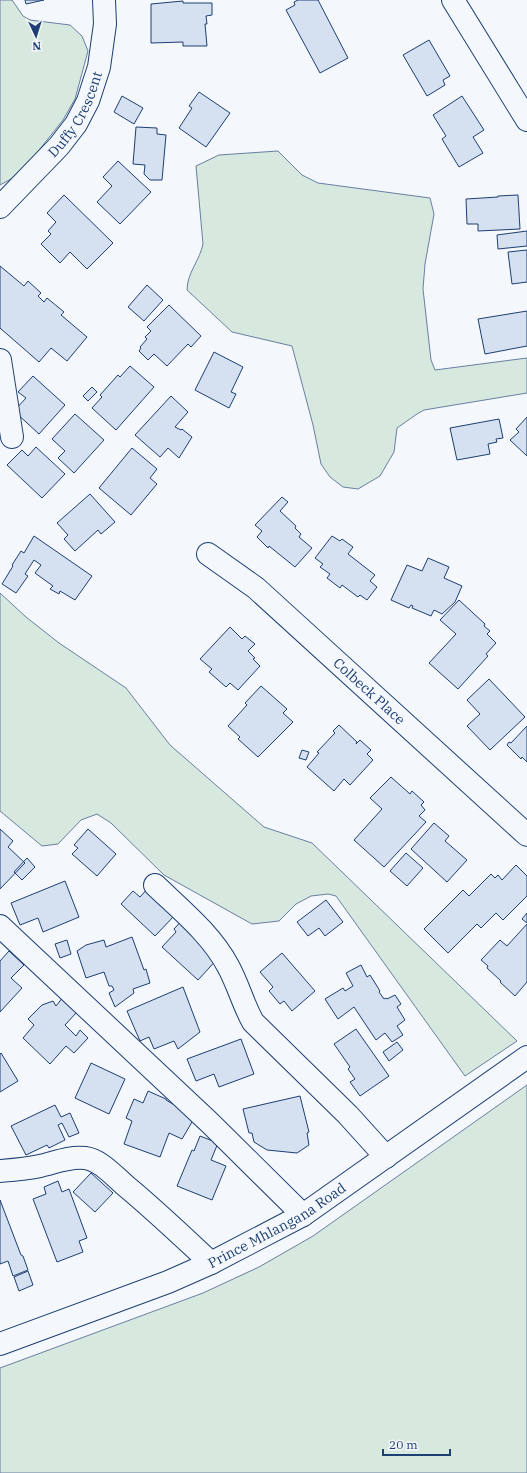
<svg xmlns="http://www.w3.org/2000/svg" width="527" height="1473" font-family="'IBM Plex Serif',serif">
	<rect width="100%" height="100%" fill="#f4f7fb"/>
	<path fill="#d7e8df" stroke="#687fa3" d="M0,0H12L23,16L30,20L70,25L82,36L88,51L75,99L63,120L20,174L0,185Z
		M278,151L302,175L318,183L430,198L434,214L425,264L423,289L431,360L435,370L527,358V393L424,410L417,414L397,428L394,452L380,476L358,489L343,487L330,477L321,464L313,425L292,346L232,332L187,290C187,273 200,260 203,244L196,166L219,155Z
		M0,593L26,617L59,643L126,688L170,745L264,827L312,843L517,1041L465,1076L336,896L328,894L311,896L296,904L279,921L252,924L164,875L111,823L97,814L81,820L58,844L42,846L0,811Z
		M527,1085V1473H0V1368L203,1293L259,1267L313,1236Z"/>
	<path fill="#d5e0f0" stroke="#1d3f73" d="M25,0H44L26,4Z
		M298,0H318L348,58L320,73L286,10L295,5L294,2Z
		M183,1V3H212V15L206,16L207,24H205L207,46H183V42L151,43V4Z
		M429,40L450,76L443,80L445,85L427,96L403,55Z
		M199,92L230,113L206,147L179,128L192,108L189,106Z
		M122,96L143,108L134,124L114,112Z
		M462,96L484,130L473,137L483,153L459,167L442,139L446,136L433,115Z
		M136,127L157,128V134L166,135L162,180H150L144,174L145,165L133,164Z
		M118,161L151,192L120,224L97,202L112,186L103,177Z
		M64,195L113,243L87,269L70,252L60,263L41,244L51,234L48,231L56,222L47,213Z
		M518,195L520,229L478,231V224H467L466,199L498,197V196Z
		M527,231V246L498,249L497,235Z
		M527,250V282L512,284L508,252Z
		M0,266L24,286L28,281L41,293L38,296L44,302L47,298L64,312L61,315L87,337L67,361L51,348L39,362L0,328Z
		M147,285L163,300L144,321L128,307Z
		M169,305L201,336L191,347L188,344L167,366L154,354L148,360L139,351L141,348L140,347L147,339L145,337L151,331L147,327Z
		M527,311V346L485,354L478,319Z
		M214,352L243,367L231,392L236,394L229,408L195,390Z
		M130,366L154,387L116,430L92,408L102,397L100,395L118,375L120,377Z
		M33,376L65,405L39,434L14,411L26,398L18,392Z
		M92,387L97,392L88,401L83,396Z
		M171,396L188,412L175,427L181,430L182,429L192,437L179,458L168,448L160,457L135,435Z
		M75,414L104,440L74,473L58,458L65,451L52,439Z
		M527,417V456L510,440L519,432L516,429Z
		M499,419L503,438L496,439L497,442L488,444L490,454L457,460L450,428Z
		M36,447L65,474L42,498L7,465L22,450L28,456Z
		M132,448L157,469L150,478L157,484L131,515L99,488Z
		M90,494L115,522L101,534L98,530L75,551L64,539L68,535L57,523Z
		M282,497L288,502L280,511L296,526L295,528L301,534L299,537L312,548L295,567L269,546L268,548L257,537L262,531L255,525Z
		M34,536L92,576L75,600L60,591L59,594L50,589L53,586L35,573L41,565L34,560L25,574L28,576L16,593L2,584L13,566L12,565L21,551L24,553Z
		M332,536L340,541L342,539L353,547L348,554L375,575L370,581L377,587L367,600L360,595L358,597L342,585L340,588L327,578L330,574L320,567L323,564L315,558Z
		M428,558L449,567L444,578L462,586L455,602L442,614L434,610L431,616L412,608L413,606L411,605L409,608L391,600L407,565L422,571Z
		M459,600L485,624L484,626L490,631L487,634L496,643L486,654L488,656L458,689L429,663L456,634L440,620Z
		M230,627L242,639L245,636L255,644L248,651L255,658L253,659L260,666L238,690L230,683L226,687L209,672L212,669L200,659Z
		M489,679L525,717L490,750L467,726L480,714L467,700Z
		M261,686L287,709L283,713L293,722L258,757L238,739L240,737L228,726L247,705L245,703Z
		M339,725L357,742L356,744L360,740L371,750L367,754L373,760L350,785L344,779L334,791L307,767L319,753L317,752L335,733L333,731Z
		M527,726V762L522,757L521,759L507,745L509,742L511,743Z
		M302,750L309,752L306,760L299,758Z
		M391,777L410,794L412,791L424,802L421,805L425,810L419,816L426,822L384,867L354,840L382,809L370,798Z
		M434,823L449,836L445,841L467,860L447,882L411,849Z
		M0,829L13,841L8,847L25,863L0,889Z
		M88,829L116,854L97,876L72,854L78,848L74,845Z
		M406,853L423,868L407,886L390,871Z
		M27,858L35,867L22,880L14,872Z
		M516,865L527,876V896L503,920L496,913L481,928L477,924L448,953L424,929L463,890L469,896L491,874L495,878L498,875L502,880Z
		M65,881L79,917L43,932L38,918L20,925L11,903Z
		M149,887L175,915L155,936L121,904L133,891L140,897Z
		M326,900L343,922L325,936L319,928L308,936L297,922Z
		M527,913V923L522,919Z
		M184,918L220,956L198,980L162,947L176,932L174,929Z
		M527,924V982L515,996L500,982L501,981L487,968L488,966L481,960L500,940L507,946Z
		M132,937L144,970L146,969L150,983L133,989L134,993L115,1007L109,993L114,990L112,986H109L104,972L86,978L77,951L86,945L104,940L106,947Z
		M67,940L71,954L60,958L55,944Z
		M9,951L24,965L11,978L22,988L0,1012V961Z
		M282,953L315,991L292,1011L284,1001L280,1004L269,991L273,987L260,972Z
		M361,965L367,977L370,975L380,991L379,992L384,999L386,998L387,999L395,995L401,1004L397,1007L405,1020L397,1026L403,1035L392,1042L385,1033L376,1040L354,1007L338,1019L325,999L343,988L345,991L353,986L346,973Z
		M183,987L200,1032L178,1049L174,1041L154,1049L149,1037L140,1041L127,1011Z
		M63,997L77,1012L65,1025L76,1036L80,1030L88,1038L74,1053L66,1046L50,1064L23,1038L34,1025L28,1019L42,1005L53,1001L56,1006Z
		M356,1029L389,1076L360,1096L350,1082L355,1079L348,1069L350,1067L334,1044Z
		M241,1039L254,1074L219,1087L214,1074L196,1081L187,1059Z
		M397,1042L403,1050L389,1061L383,1052Z
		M1,1053L18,1081L0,1092V1054Z
		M91,1063L125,1079L109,1114L75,1098Z
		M148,1091L166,1099V1100L178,1107L192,1122L182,1139L169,1133L160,1157L124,1144L132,1121L126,1118L134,1099L143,1103Z
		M300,1096L309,1132L307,1133L309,1145L297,1153L267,1150L254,1142L252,1133H249L243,1109Z
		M55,1105L61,1117L70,1113L79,1133L69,1137L62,1123L58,1125L65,1140L49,1148L47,1145L26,1155L11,1126Z
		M200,1136L218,1143L211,1160L226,1166L212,1200L177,1186L192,1150L194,1151Z
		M91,1173L113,1193L95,1212L73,1192Z
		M58,1181L62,1192L69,1189L87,1238L79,1241L83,1252L57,1262L33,1199L46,1194L44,1187Z
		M0,1200L21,1255L23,1256L28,1270L13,1276L8,1261L0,1264Z
		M28,1271L33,1285L19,1291L14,1277Z"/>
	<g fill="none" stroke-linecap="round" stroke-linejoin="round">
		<g stroke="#1d3f73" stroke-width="24">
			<g id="minor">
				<path d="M453,0L527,120"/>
				<path id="s1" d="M0,207L59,146L76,124L88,101L99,67L105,24L104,0"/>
				<path d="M0,360L12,437"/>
				<path id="s2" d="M208,554L256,588L527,835"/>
				<path d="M155,885C181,910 211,934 228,966C238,984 243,1004 253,1022L348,1115L386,1157"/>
				<path d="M0,926L210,1123L303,1215"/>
				<path d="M0,1171C13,1170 27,1169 40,1166C54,1163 69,1156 85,1158C101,1160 115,1177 127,1187C156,1211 184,1238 211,1263"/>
				<path id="s3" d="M0,1344L168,1282L211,1263L303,1215L527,1057"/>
			</g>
		</g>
		<use href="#minor" stroke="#f4f7fb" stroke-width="22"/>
	</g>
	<g text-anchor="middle" stroke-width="3" stroke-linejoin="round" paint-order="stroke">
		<g font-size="14" fill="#1d3f73" stroke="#f4f7fb">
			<text dy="5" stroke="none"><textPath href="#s1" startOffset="121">Duffy Crescent</textPath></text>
			<text dy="5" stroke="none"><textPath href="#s2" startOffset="212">Colbeck Place</textPath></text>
			<text dy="5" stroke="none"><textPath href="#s3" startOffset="302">Prince Mhlangana Road</textPath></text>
		</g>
	</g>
	<g transform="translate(36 36) rotate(176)" stroke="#f4f7fb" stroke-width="3" paint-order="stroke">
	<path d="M0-3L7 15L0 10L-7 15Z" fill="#1d3f73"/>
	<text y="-6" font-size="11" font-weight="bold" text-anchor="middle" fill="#1d3f73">N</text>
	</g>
	<path d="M383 1449v6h67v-6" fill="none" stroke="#1d3f73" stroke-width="2"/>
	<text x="389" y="1449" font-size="12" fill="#1d3f73" stroke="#f4f7fb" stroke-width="3" paint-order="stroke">20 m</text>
</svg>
